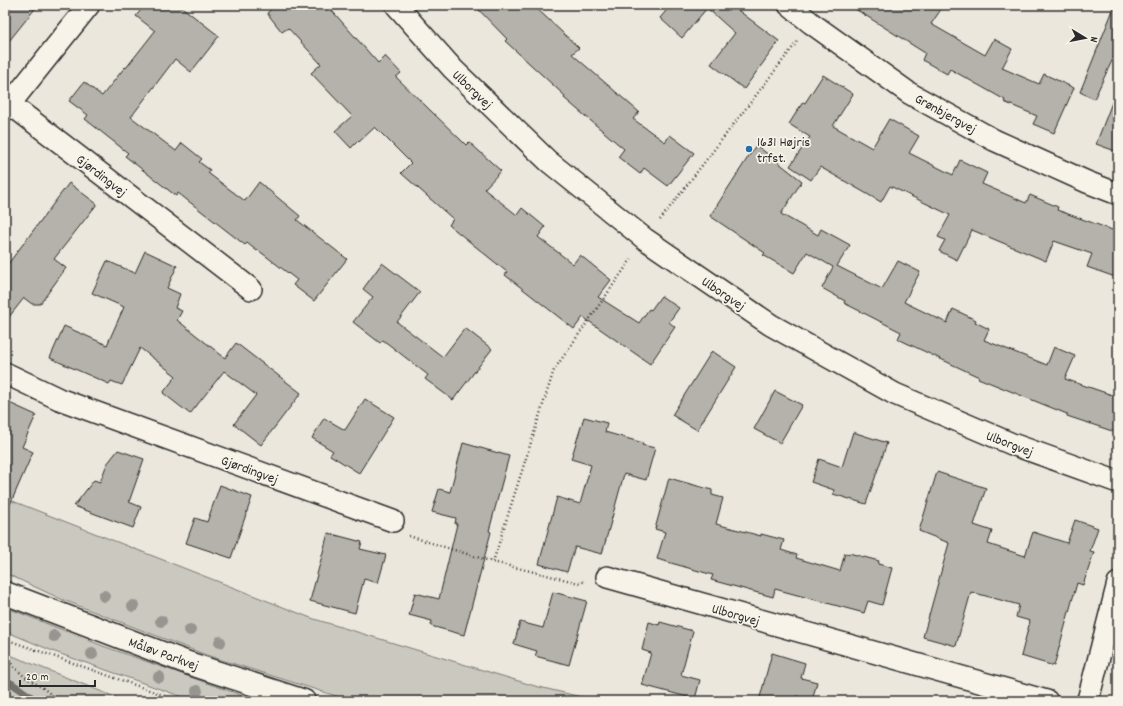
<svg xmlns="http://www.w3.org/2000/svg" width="1123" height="706" font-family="Dekko,sans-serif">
	<rect width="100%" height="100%" fill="#ebe7dd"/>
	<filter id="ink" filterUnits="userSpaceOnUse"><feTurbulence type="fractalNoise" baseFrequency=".025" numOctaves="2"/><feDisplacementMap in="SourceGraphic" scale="8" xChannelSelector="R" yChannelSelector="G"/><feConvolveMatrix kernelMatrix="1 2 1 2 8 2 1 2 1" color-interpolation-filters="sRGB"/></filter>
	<g filter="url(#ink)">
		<path fill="#cbc8bf" stroke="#7b7a75" d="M5,498L311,618L535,686L598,701H352L206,655L61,599L5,573Z
			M5,607L103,646L258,701H194L55,652L5,631Z
			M5,653L125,701H5Z"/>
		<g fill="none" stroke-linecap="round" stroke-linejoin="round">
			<path stroke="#72716c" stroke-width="7" d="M5,682L11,683L37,701"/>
		</g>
		<path fill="#b5b2ab" stroke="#2b2b2b" d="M5,5H38L5,46Z
			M145,5H179L219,36L191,72L175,59L131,117L176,151L182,143L202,159L199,162L210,170L208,173L245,201L259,182L300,216L297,220L347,259L314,301L293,285L297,280L258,250L257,251L247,243L245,245L178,193L176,196L125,156L128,153L85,119L88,115L69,101L84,82L102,96L125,67L126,68L155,31L136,16Z
			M277,5H327L378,63L385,56L401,73L396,77L466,145L469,142L501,171L484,189L517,215L522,208L545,227L538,237L573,264L580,255L611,280L598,297L639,323L649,309L651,310L661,296L679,308L669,322L675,327L650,364L583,317L574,329L505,275L507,272L449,225L453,219L401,173L411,163L375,127L359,142L358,141L351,148L335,131L352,116L311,73L321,64L288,28L282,32L267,13Z
			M474,5H533L579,48L572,54L639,112L633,119L665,142L670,135L694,153L668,186L644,168L640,174L618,157L624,149L564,98L565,96L505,41L507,39Z
			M671,5H731L779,41L744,89L711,64L735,33L707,8L682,38L660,18Z
			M849,5H944L931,24L985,55L994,39L1012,49L1002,68L1039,84L1044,74L1074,88L1054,133L1033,124L1037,116L1004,102L1005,100L950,69L947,74L922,60L925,53Z
			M1115,5H1118V48L1094,99L1080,92Z
			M823,75L853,94L833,126L872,148L889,119L919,136L909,153L953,175L960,160L987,173L982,184L1026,203L1030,195L1058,207L1057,210L1118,232V278L1087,267L1092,254L1054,241L1046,261L972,230L957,260L939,251L945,240L938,237L950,215L890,186L881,202L820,167L811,180L790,166L810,137L789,124L803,102L805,103Z
			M1116,92H1118V152L1096,144Z
			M756,145L802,181L781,214L818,235L821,229L850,245L837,266L882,289L898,261L920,272L904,302L947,323L953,309L976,320L975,322L989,329L984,340L1047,365L1054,347L1075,356L1065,379L1118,397V433L1067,416V414L978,378L979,377L898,339L901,332L844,303L845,301L822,288L833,267L807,252L794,273L763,255L765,253L710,216Z
			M69,183L97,204L54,259L66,268L40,304H32L24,298L5,322V268Z
			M145,251L177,266L167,288L180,294L175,308L182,311L177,320L225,358L236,343L301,393L261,445L234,424L256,395L224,371L190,414L163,393L176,376L140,348L122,385L111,381L109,384L50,358L64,326L107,345L124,307L92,293L107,261L135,273Z
			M382,263L420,292L397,322L443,357L465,328L492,349L453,400L425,379L428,375L383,340L380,343L353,322L373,297L363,289Z
			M712,351L736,367L697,430L672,415Z
			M775,391L802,405L780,443L754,429Z
			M365,399L394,417L359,473L330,455L333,451L312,438L324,418L345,430Z
			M5,401L36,415L22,447L33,452L5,516Z
			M584,417L607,423L605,432L643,443L642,445L655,448L646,480L624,474L602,554L575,547L567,572L539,564L557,497L580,504L591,465L571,459Z
			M853,432L887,443L866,504L833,494L834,490L811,482L819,459L842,467Z
			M463,443L509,456L489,531L491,532L464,635L431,626L432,621L409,615L415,593L439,599L457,524H455L456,518L432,512L439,489L450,492Z
			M118,450L144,459L129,502L141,507L133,528L74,506L94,480L100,482L107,464Z
			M937,472L986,488L974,525L992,531L988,544L1025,556L1033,532L1067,543L1075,520L1098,528L1090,551L1094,552L1083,585L1077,583L1054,666L1021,656L1030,621L1016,617L1019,605L971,592L956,646L923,637L949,543L919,531Z
			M669,478L712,490V495L723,498L716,524L761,536V534L784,540L781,550L797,555L796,558L840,571L845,553L849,554V553L879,561L878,564L892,568L882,605L868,601L864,613L775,589L773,597L711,580L713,575L657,559L665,532L655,529Z
			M220,485L252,497L231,558L186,543L195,518L207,522Z
			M328,533L362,542L360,549L386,555L378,583L364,579L355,613L310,601Z
			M553,592L587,601L569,665L535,656L537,651L514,644L520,622L543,628Z
			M649,622L659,625L660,622L693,631L681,675L700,680L695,699L642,685L651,653L642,650Z
			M772,653L805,663L801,678L817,682L812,701L796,696L794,701H759Z"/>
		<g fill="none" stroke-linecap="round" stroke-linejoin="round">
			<g stroke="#2b2b2b" stroke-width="24">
				<path id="street" d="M396,5L453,69L548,161L645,239L771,325L895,394L1012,444L1118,482
					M789,5L811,23L909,93L994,140L1087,182L1118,194
					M10,104L251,289
					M5,110L89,5
					M5,373L59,399L393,521
					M607,577L1047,701
					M1087,701L1088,700L1118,583"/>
			</g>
			<g stroke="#2b2b2b" stroke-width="25">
				<path id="secondary" d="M5,593L188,663L304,701"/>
			</g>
			<path stroke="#2b2b2b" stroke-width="2.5" stroke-dasharray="1 3" stroke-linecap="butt" d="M660,220L797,42
				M409,536L493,562L579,583L586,581
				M493,562L554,370L632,258
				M5,639L180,701
				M5,649L8,640
				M5,653L13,666L25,677L43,688L59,701"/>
			<use href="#street" stroke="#f7f3e8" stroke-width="21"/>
			<use href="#secondary" stroke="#f7f3e8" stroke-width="22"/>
		</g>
		<g fill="#97958f">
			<circle cx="104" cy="596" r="6"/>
			<circle cx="133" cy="606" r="6"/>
			<circle cx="161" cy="621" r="6"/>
			<circle cx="190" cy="630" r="6"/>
			<circle cx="54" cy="636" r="6"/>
			<circle cx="220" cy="642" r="6"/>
			<circle cx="92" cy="654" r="6"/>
			<circle cx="159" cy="677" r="6"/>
			<circle cx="197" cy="691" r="6"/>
		</g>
	</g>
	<circle fill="#1f6fb2" stroke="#f7f3e8" stroke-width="1.5" cx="749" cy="149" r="4"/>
	<g text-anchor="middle" stroke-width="3.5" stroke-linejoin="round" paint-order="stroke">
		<g font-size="14" fill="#2b2b2b" stroke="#f7f3e8">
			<text transform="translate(473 89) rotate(44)" y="5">Ulborgvej</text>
			<text transform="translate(946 113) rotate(29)" y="5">Grønbjergvej</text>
			<text transform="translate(102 175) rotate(38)" y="5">Gjørdingvej</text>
			<text transform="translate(724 293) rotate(34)" y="5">Ulborgvej</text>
			<text transform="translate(1010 443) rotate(21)" y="5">Ulborgvej</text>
			<text transform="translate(250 469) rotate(20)" y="5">Gjørdingvej</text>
			<text transform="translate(736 614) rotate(16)" y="5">Ulborgvej</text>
			<text transform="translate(164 653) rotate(20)" y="5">Måløv Parkvej</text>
		</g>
		<g font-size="14" fill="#2b2b2b" stroke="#f7f3e8" text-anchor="start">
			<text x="757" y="146">1631 Højris<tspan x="757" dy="16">trfst.</tspan></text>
		</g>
	</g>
	<rect width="1123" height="706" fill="none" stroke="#f7f3e8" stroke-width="20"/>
	<rect x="10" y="10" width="1103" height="686" fill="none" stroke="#2b2b2b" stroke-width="1.5" filter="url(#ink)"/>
	<g transform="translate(1085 38) rotate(100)" stroke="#f7f3e8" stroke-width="3" paint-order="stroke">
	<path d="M0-3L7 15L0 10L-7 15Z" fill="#2b2b2b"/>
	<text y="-6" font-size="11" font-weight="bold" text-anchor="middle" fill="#2b2b2b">N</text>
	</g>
	<path d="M20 680v6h75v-6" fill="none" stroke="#2b2b2b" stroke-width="2"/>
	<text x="26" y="680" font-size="12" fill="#2b2b2b" stroke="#f7f3e8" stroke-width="3" paint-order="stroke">20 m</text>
</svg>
